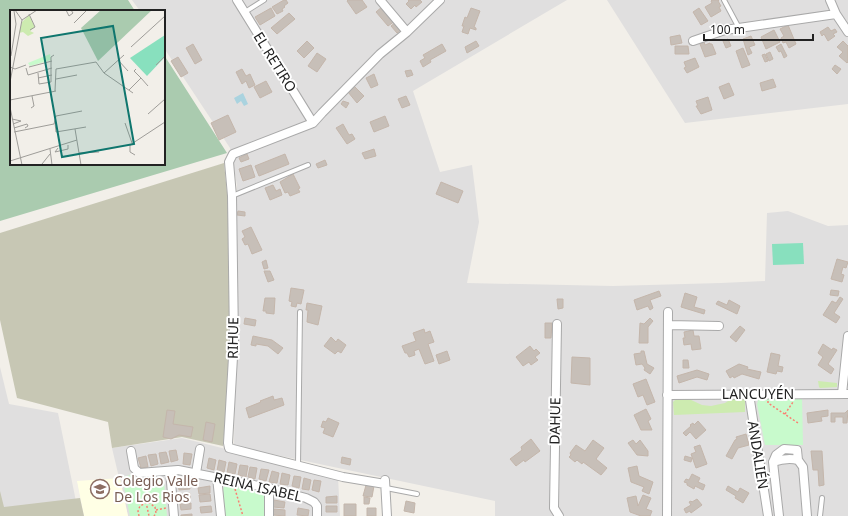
<svg xmlns="http://www.w3.org/2000/svg" width="848" height="516" font-family="'Noto Sans',sans-serif">
	<rect width="100%" height="100%" fill="#f2efe9"/>
	<path fill="#e0dfdf" d="M132,0H567L413,91L440,172L472,165L479,222L467,283L613,286L721,283L765,281L767,213L788,211L828,226L848,225V516H495V501L234,446L237,185L230,148L164,48V11H140Z
		M607,0H848V104L685,123Z
		M0,367L9,404L58,413L79,516H0Z
		M182,438L338,477L340,516H128L112,448Z"/>
	<path fill="#ffffe5" d="M120,478L128,516H84L77,481Z"/>
	<path fill="#c7c7b4" d="M224,163L229,212L231,353L223,446L182,437L112,448L108,422L17,398L0,320V233Z
		M0,491L4,507L80,498L84,516H0Z"/>
	<path fill="#cdebb0" d="M818,381L837,383V387L820,388L819,387Z
		M676,399H689L702,405L711,406L725,403L731,399H745V412L674,415L673,402Z"/>
	<path fill="#aacbaf" d="M0,0H128L135,11H11V164H164V55L227,153L0,221Z"/>
	<path fill="#c8facc" d="M802,396L803,445H765L757,404L759,398Z
		M131,475C144,486 152,474 163,479L164,482L167,516H130L122,477Z
		M225,485L264,493L265,494L267,516H225L223,489Z"/>
	<path fill="#88e0be" d="M803,243L804,264L773,265L772,244Z"/>
	<path fill="#aad3df" d="M243,93L248,104L244,106L241,101L237,104L234,98Z"/>
	<path fill="#c7bfb8" stroke="#c4b6ab" d="M284,0H286L288,3L284,6L285,7L282,9L283,11L277,14L272,7Z
		M348,0H362L367,7L356,14L347,1Z
		M408,0H420L422,2L416,7L415,5L411,9L406,4L409,1Z
		M712,0H719L718,1L721,6L719,7L721,11L711,17L705,7L712,3L711,1Z
		M383,6L395,21L388,26L376,12Z
		M271,8L275,16L260,25L255,17Z
		M471,8L480,11L474,27L476,28V30L470,28L468,34L462,32L464,26H462L465,17L467,18Z
		M699,8L708,21L701,25L693,12Z
		M289,13L295,19L277,34L271,28Z
		M396,22L402,29L397,33L391,26Z
		M788,25L796,44L789,48L786,42L783,43L781,38L784,36L780,29Z
		M828,27L831,31L835,29L837,32L833,34L835,36L828,41L824,34L822,36L820,32Z
		M774,30L780,42L766,49L761,37Z
		M680,35L682,43L671,45L670,37Z
		M751,36L755,45L749,47L752,53L748,55L743,39Z
		M728,39L731,46L726,48L723,41Z
		M307,41L314,48L304,58L297,51Z
		M476,41L479,46L467,53L465,47Z
		M843,41L848,46V62L847,63L839,56L843,52L837,47Z
		M704,42L705,45L710,43V44H712L716,54L705,57L700,44Z
		M193,44L202,60L195,64L186,48Z
		M442,44L446,51L430,60L431,62L423,67L420,61L425,58L423,55Z
		M781,44L787,56L784,58L781,51L779,52L776,47Z
		M675,46H688L689,54H675Z
		M743,48L750,65L742,68L736,51Z
		M770,52L773,59L769,61L766,54Z
		M317,53L326,59L317,72L308,66Z
		M765,54L768,61L765,62L762,55Z
		M178,57L188,73L181,77L171,61Z
		M695,58L699,67L687,73L684,68L686,67L684,62Z
		M835,65L841,69L837,74L832,69Z
		M242,69L246,76L250,74L255,85L249,88L246,81L242,84L236,72Z
		M411,70L413,75L407,77L405,71Z
		M374,74L378,85L371,88L366,78Z
		M773,79L776,87L762,91L760,83Z
		M266,81L272,92L260,98L254,87Z
		M729,83L734,95L724,99L719,87Z
		M354,86L364,96L357,103L348,92Z
		M406,96L410,105L402,108L398,99Z
		M708,97L712,110L701,114L696,106H698L696,101Z
		M343,101L349,103L346,108L341,104Z
		M228,115L236,132L219,140L211,123Z
		M385,116L389,126L374,132L370,122Z
		M343,124L349,135L352,134L355,139L347,144L336,128Z
		M374,149L376,156L365,159L362,153Z
		M247,154L249,159L241,162L239,158Z
		M285,154L289,164L259,176L255,166Z
		M325,160L327,165L318,168L316,164Z
		M251,165L255,177L243,181L239,169Z
		M293,174L300,188L298,189L300,192L290,196L288,192L285,193L280,182Z
		M441,182L463,191L458,203L436,194Z
		M273,185L276,191L280,189L282,195L270,200L265,188Z
		M238,211L245,212V216L237,215Z
		M251,227L262,250L252,254L248,244L245,245L242,239L245,237L242,231Z
		M837,259L848,262L846,268L843,267L841,274L844,275L842,282L831,279Z
		M266,260L268,268L264,269L262,262Z
		M264,271H270L274,280L268,282Z
		M291,288L304,290L301,304L297,303L296,307L291,306L292,302L289,301Z
		M831,290L839,291L838,296L830,295Z
		M659,291L661,296L650,300L653,308L650,310L648,306L637,310L634,300Z
		M685,293L697,297L694,307L705,310L704,314L681,307Z
		M840,297L843,299L834,313L840,317L836,323L823,315L832,301L836,303Z
		M265,298H275L274,314L266,313V311H263Z
		M557,299H563V308L558,309Z
		M729,300L740,306L737,314L716,304L718,301L727,305Z
		M307,303L322,306L318,325L307,322L308,310H306Z
		M245,318L256,320L255,326L244,324Z
		M650,318L653,321L648,327V343H639L640,323L644,324Z
		M545,323H552L551,338H545Z
		M740,326L745,330L736,342L730,337Z
		M424,329L425,333L430,331L434,342L428,344L434,361L425,364L419,349L414,351L415,355L409,357L407,353H405L402,346L416,341L413,333Z
		M693,330L694,336H699L701,349L692,350L691,344L684,345L683,338H685L684,332Z
		M253,336L272,340L283,348L278,354L268,346L256,344V346L251,345Z
		M331,337L336,342L338,339L346,345L341,353L338,351L335,354L324,346Z
		M823,344L832,350L833,348L837,350L828,364L834,369L831,374L818,365L823,357L818,353Z
		M530,346L534,351L536,349L540,353L535,357L538,360L531,365L529,362L523,366L516,357Z
		M447,351L450,360L439,364L436,355Z
		M641,351H644L647,364L654,368L650,374L644,370L645,368L642,364L636,365L634,354L641,353Z
		M771,353L780,355L778,366L783,367L782,372L777,371L776,374L767,372Z
		M572,357L590,358V385L571,383Z
		M683,360H688L689,368H683Z
		M739,364L748,367L747,369L761,372L759,379L742,374L734,378L733,376L730,378L726,371Z
		M697,370L709,374L707,380L697,377L679,383L677,376Z
		M646,379L655,402L647,405L643,395L638,397L633,384Z
		M273,396L274,400L282,398L284,405L249,418L246,408L261,402L260,401Z
		M646,409L651,419L648,421L652,430H641L634,415Z
		M167,410L175,411L173,424L193,427L191,437L179,435L171,439L163,437Z
		M828,410V416L821,417L822,421L808,423L807,413Z
		M848,410L847,423H843V417H835V422H831V413H845Z
		M328,418L339,423L333,437L323,433L325,428L321,427L323,421L326,422Z
		M698,421L706,430L696,439L690,432L686,436L683,433L691,426L690,425L693,423L694,425Z
		M206,422L215,424L212,442L203,440Z
		M746,434L749,445L738,448L732,459L726,456L735,440L737,439L736,437Z
		M531,439L540,451L525,462L524,460L516,466L510,459L522,450L521,447Z
		M593,440L604,448L596,459L607,468L601,475L583,462L582,464L577,460L575,462L569,457L571,455L570,453L576,445L585,451Z
		M633,440L636,444L640,440L648,451V456L637,455L628,443Z
		M700,445L707,464L696,468L691,454L696,452L694,447Z
		M176,450L178,460L171,462L169,451Z
		M811,451H822L824,485L819,486L818,470H813Z
		M166,452L169,462L161,464L159,453Z
		M184,453L192,454L190,465L183,464Z
		M156,454L158,464L151,466L148,455Z
		M146,456L148,467L141,468L138,458Z
		M685,456L692,458L691,462L684,460Z
		M342,457L351,459L350,465L341,463Z
		M209,458L216,460L214,470L207,468Z
		M219,460L226,462L224,472L217,471Z
		M229,462L237,464L235,474L227,473Z
		M240,465L248,466L246,477L238,475Z
		M637,466L639,476L653,482L649,494L642,491L644,487L631,482L628,468Z
		M250,467L257,468L255,479L248,477Z
		M261,469L269,470L266,481L259,479Z
		M272,471L279,473L277,483L269,482Z
		M282,473L290,475L288,485L280,484Z
		M692,474L700,478L698,482L705,485L703,490L695,486L694,489L687,485V483L684,482L686,479L689,480Z
		M294,476L301,477L299,488L292,486Z
		M304,478L311,480L309,490L302,489Z
		M314,480L321,481L319,492L312,490Z
		M189,482L190,489L179,490L178,483Z
		M366,485L374,486L372,497L363,496Z
		M210,486V493L199,494L198,488Z
		M728,486L738,492L740,488L749,493L743,503L735,498L736,496L726,490Z
		M190,493V499L180,500L179,494Z
		M210,494L211,501L200,502L199,495Z
		M643,495L651,498L646,509L652,511L650,516H641L630,512L627,498L636,496L638,506Z
		M337,496V503H326V497Z
		M364,497L370,498L369,504H364Z
		M697,499L702,505L691,513L690,511L686,513L684,509L691,505L689,502L691,501L692,502Z
		M274,500L285,502L284,508L273,507Z
		M406,501L415,503L414,513L404,511Z
		M191,503V509L181,510L180,504Z
		M344,504H356V516H344Z
		M211,506L212,512L201,513L200,507Z
		M326,506H337V512H326Z
		M298,508L309,510L308,516L297,515Z
		M367,508H376V516H367Z
		M274,509L285,510V516L273,515Z
		M192,514V516H181V515Z"/>
	<g fill="none" stroke-linecap="round" stroke-linejoin="round">
		<g stroke="#a9a9a9" stroke-width="6">
			<path id="service" d="M724,0L739,28
				M245,12L264,0
				M232,196L308,165
				M298,465L300,312
				M386,488L417,494
				M820,516L822,498"/>
		</g>
		<g stroke="#a9a9a9" stroke-width="10">
			<path id="minor" d="M237,0L313,123
				M380,0L407,32
				M830,0L836,14L848,32
				M693,41L725,30L836,14
				M557,324L554,508L559,516
				M668,325L719,326
				M749,394L768,516
				M842,394L848,336
				M667,395L848,394
				M131,451L134,468L139,473L178,470L269,488L306,498L314,502L317,506V516
				M773,462C782,459 789,458 798,460L803,467L807,516
				M170,471L174,516
				M196,473L200,449
				M217,477L221,516
				M385,480L387,516
				M385,484L343,477L229,448L228,443L234,340L232,196L229,162L233,154L313,123L322,113L380,54L407,32L440,0
				M269,516V488
				M667,516L668,312
				M779,516L773,462L776,455L784,449L797,450L798,460"/>
		</g>
		<path stroke="#fa8072" stroke-width="1.5" stroke-dasharray="2 2" stroke-linecap="butt" d="M768,401V403L798,423
			M785,414L793,402
			M235,489L243,516
			M146,502L149,516
			M156,510L166,508
			M139,516L138,511L140,506L148,502L155,507L156,513L154,516"/>
		<use href="#service" stroke="#fff" stroke-width="4"/>
		<use href="#minor" stroke="#fff" stroke-width="8"/>
	</g>
	<defs>
		<g id="school-ring" transform="scale(1)"><circle r="9.5" fill="#fff" stroke="#8d6e63" stroke-width="1.5"/><path d="M0-5L7-2L0 1L-7-2ZM-4 1L0 2.5L4 1V4Q0 6-4 4Z" fill="#8d6e63"/></g>
	</defs>
	<g fill-rule="evenodd">
		<use href="#school-ring" x="100" y="489"/>
	</g>
	<g text-anchor="middle" stroke-width="4" stroke-linejoin="round" paint-order="stroke">
		<g font-size="14" fill="#222" stroke="#fff">
			<text transform="translate(275 62) rotate(58)" y="5">EL RETIRO</text>
			<text transform="translate(233 338) rotate(-89)" y="5">RIHUE</text>
			<text x="758" y="399">LANCUYÉN</text>
			<text transform="translate(555 421) rotate(-89)" y="5">DAHUE</text>
			<text transform="translate(758 455) rotate(81)" y="5">ANDALIÉN</text>
			<text transform="translate(258 487) rotate(13)" y="5">REINA ISABEL</text>
		</g>
		<g font-size="14" fill="#785e54" stroke="#fff" text-anchor="start">
			<text x="114" y="486">Colegio Valle<tspan x="114" dy="16">De Los Rios</tspan></text>
		</g>
	</g>
	<g transform="translate(10 10)">
		<rect width="155" height="155" fill="#f2efe9"/>
		<path d="M19,5L25,17L20,21L24,23L18,26L13,22L9,23L12,12Z" fill="#cdebb0"/>
		<path d="M91,0H142L88,51L71,18Z" fill="#aacbaf"/>
		<path d="M40,44L41,50L20,56L18,53Z" fill="#c8facc"/>
		<path d="M155,25V47L137,66L120,48Z" fill="#88e0be"/>
		<path fill="none" stroke="#9f9d99" stroke-width="1" d="M5,0L12,10L27,0M56,0L59,6L63,3L61,0M19,4L25,17L20,20M64,13L77,0M121,37L155,6M1,46L6,14L4,1M108,50L118,61M146,55L155,46M0,57L5,59L16,55M19,57L42,51M16,58L18,65L42,58M126,59L124,61L131,68M28,63L29,74L41,72V47L44,45M94,63L114,45M28,68L42,65M46,69L67,65M0,72L12,10M119,80L131,68L138,76M45,81L46,59L86,52L94,63L123,83M0,90L46,81M0,97L12,155M21,98L24,96L22,86M138,104L155,89M2,109L11,111L3,114M45,113L46,122L76,117M115,113L122,133M4,118L17,114L18,116L15,118M65,119L71,155M4,122L44,114L46,106L72,101M48,138L45,142L58,139V135M40,139L42,155M69,143L89,142M125,145L120,142V135L155,112M0,151L67,130M32,154L40,144"/>
		<path fill="#0f766e" fill-opacity="0.15" stroke="#0f766e" stroke-width="2" d="M103,16L124,134L52,147L31,28Z"/>
		<rect width="155" height="155" fill="none" stroke="#222" stroke-width="2"/>
	</g>
	<path d="M704 34v6h109v-6" fill="none" stroke="#222222" stroke-width="2"/>
	<text x="710" y="34" font-size="12" fill="#222222" stroke="#ffffff" stroke-width="3" paint-order="stroke">100 m</text>
</svg>
